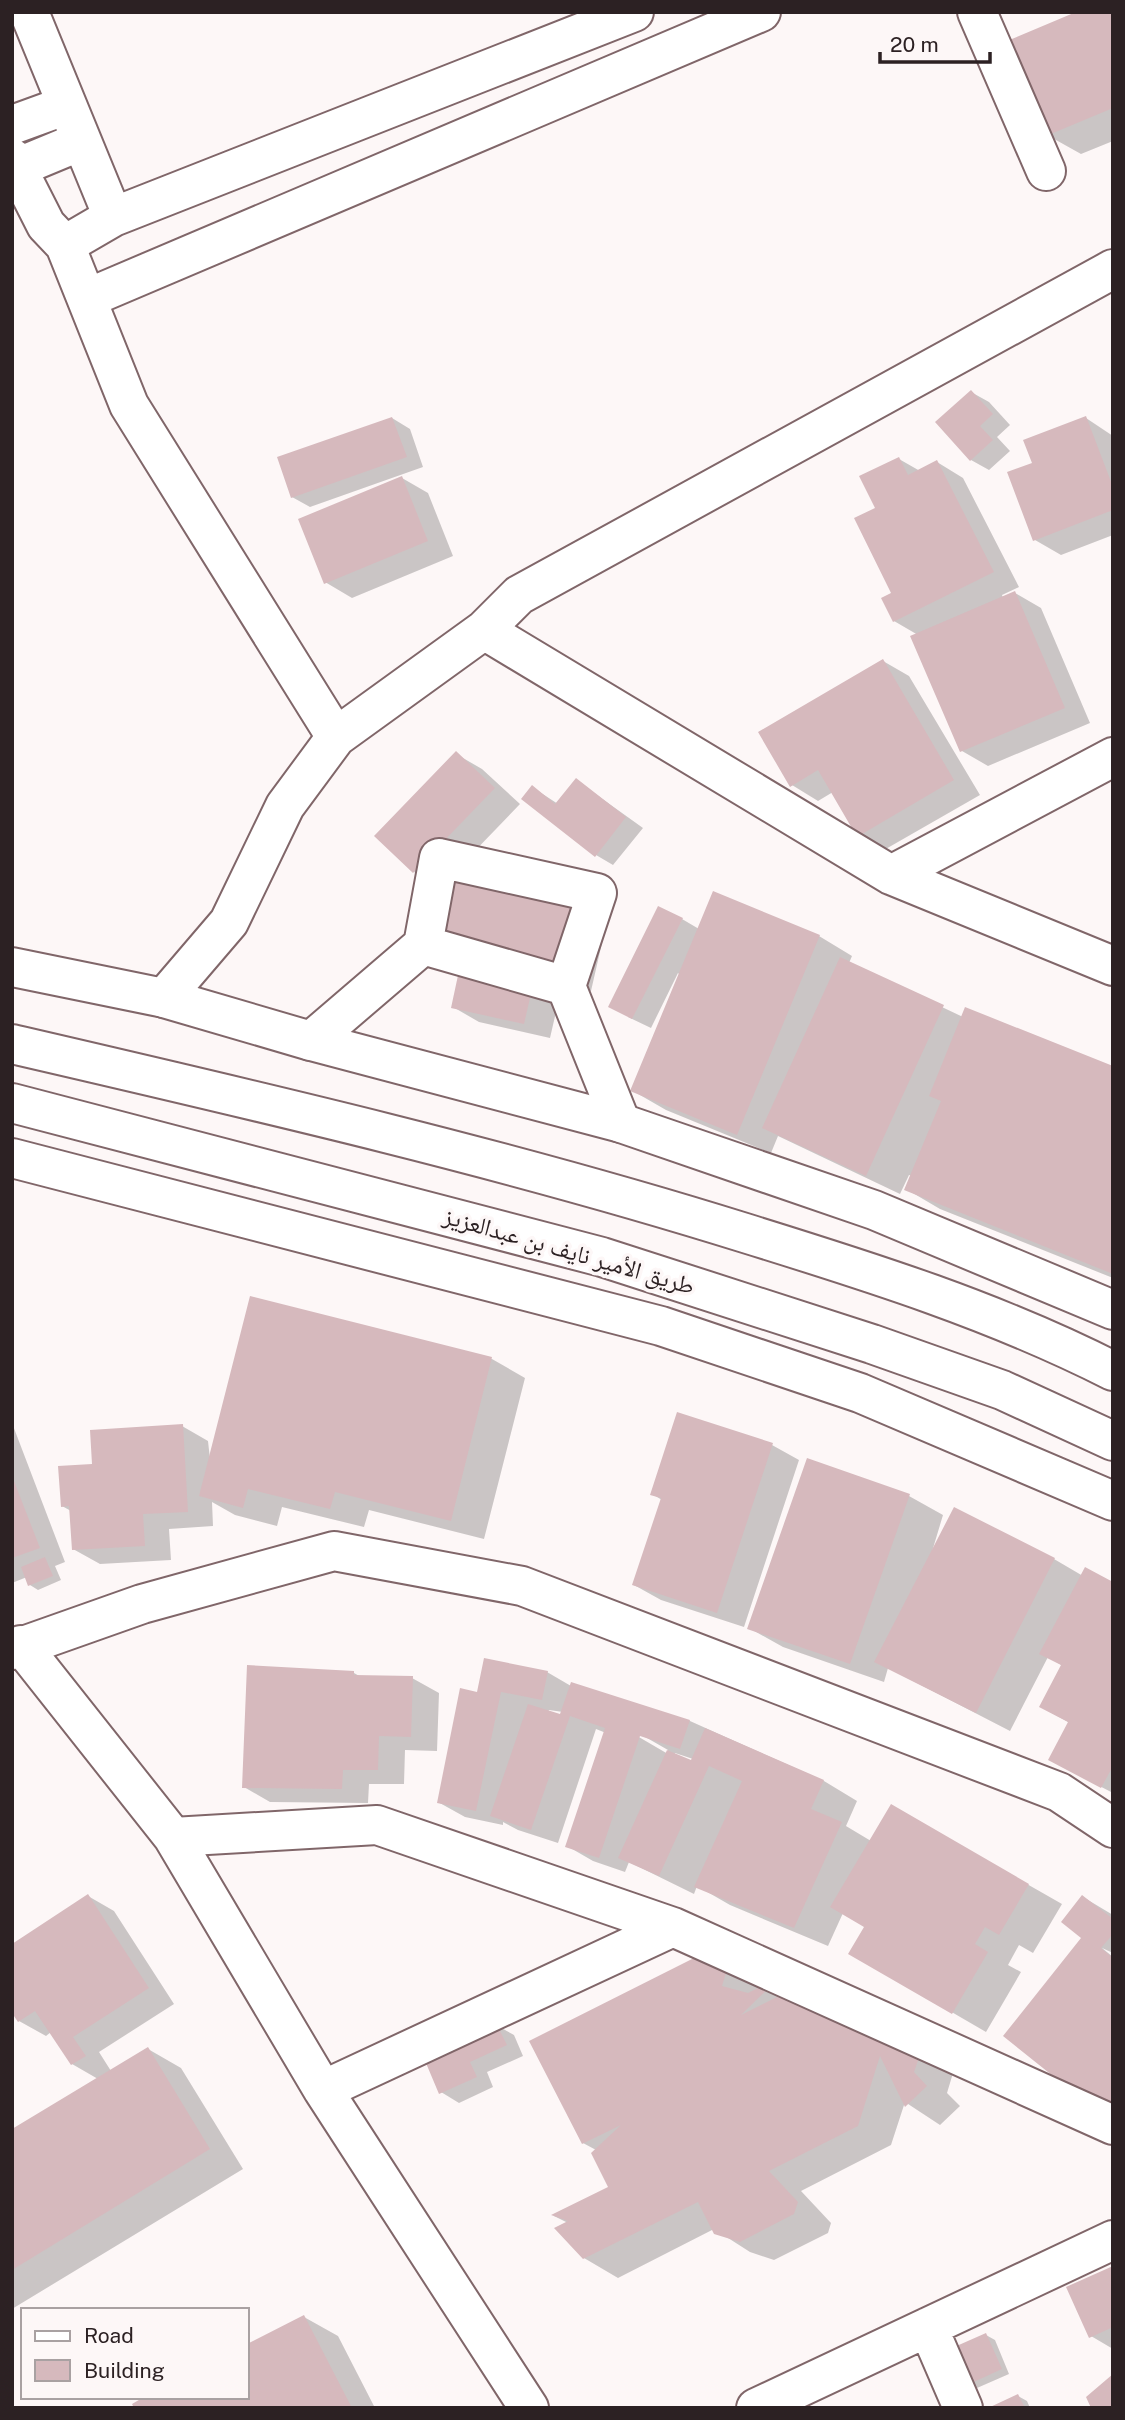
<svg xmlns="http://www.w3.org/2000/svg" width="1125" height="2420" font-family="'Public Sans','Noto Naskh Arabic',sans-serif">
	<rect width="100%" height="100%" fill="#fdf7f7"/>
	<path fill="#0003" fill-rule="evenodd" d="M1113,12V141L1081,154L1047,135Z
		M971,392L989,402L1010,425L997,437L1010,451L989,470L971,460L938,423Z
		M392,418L410,429L423,467L310,507L292,497Z
		M1086,418L1113,436V535L1061,555L1035,540L1034,464Z
		M899,459L920,471L937,462L963,478L1019,587L1002,595L1003,598L1015,593L1041,608L1090,723L988,766L962,751L918,635L894,621V593L877,509Z
		M402,478L428,493L453,556L352,598L325,582Z
		M883,661L909,676L980,795L884,850L858,835L833,792L818,801L792,785Z
		M456,754L482,769L520,804L440,887L414,872Z
		M576,780L643,828L613,865L596,855L532,787L558,804Z
		M682,919L699,929L819,936L852,956L849,963L963,1017L1113,1068V1278L940,1209L906,1189L912,1176L909,1175L900,1194L778,1136L771,1153L666,1110L633,1091L680,975L678,973L651,1028L628,1017Z
		M607,921L591,991L562,986L550,1038L479,1022L453,1007Z
		M252,1298L492,1359L525,1378L484,1539L369,1510L364,1527L282,1507L277,1526L235,1515L212,1502L213,1526L169,1529L171,1560L100,1564L73,1549L71,1511L62,1506L93,1466L182,1426L208,1441L210,1459Z
		M12,1423L65,1562L55,1566L61,1580L38,1590L30,1585L27,1577L12,1583Z
		M772,1445L799,1460L744,1627L661,1600L634,1585L662,1500L652,1494Z
		M909,1496L943,1515L931,1555L1054,1559L1083,1576L1113,1584V1793L1084,1778L1070,1723L1041,1707L1063,1666L1048,1657L1010,1731L888,1668L884,1682L783,1647L749,1628Z
		M547,1672L571,1686L690,1721L824,1781L857,1801L846,1826L871,1841L891,1806L1062,1904L1033,1953L1019,1945L1008,1965L1021,1972L986,2032L850,1953L866,1926L843,1913L828,1946L730,1905L697,1886L694,1894L629,1862L625,1872L593,1861L567,1846L606,1733L596,1729L558,1843L518,1830L503,1822V1825L465,1817L438,1802L478,1694ZM549,1710L563,1712L561,1716L548,1712ZM633,1730L668,1750V1754L632,1733ZM675,1753L693,1759L692,1763L674,1755Z
		M354,1673L361,1677L412,1678L439,1693L437,1751L405,1750L404,1784H369L368,1803L270,1802L244,1787Z
		M88,1896L114,1911L174,2004L99,2052L111,2071L148,2049L181,2068L243,2169L12,2309V2131L98,2079L72,2064L51,2032L46,2036L19,2021Z
		M1083,1897L1113,1915V1953L1102,1948L1113,1957V2119L1084,1938Z
		M697,1959L779,1979L953,2073L947,2093L960,2106L940,2125L905,2102L891,2145L801,2191L831,2223L828,2233L774,2260L750,2252L714,2229L618,2278L584,2258L568,2223L554,2216L610,2188L596,2150L583,2143Z
		M496,2025L514,2035L523,2056L487,2072L493,2087L459,2103L441,2092Z
		M1113,2268V2349L1091,2336Z
		M304,2317L338,2336L375,2408H136L247,2397V2346Z
		M986,2335L995,2340L1009,2374L977,2388L968,2383Z
		M1018,2396L1027,2401L1030,2408H992Z"/>
	<path fill="#d6b9bd" d="M1076,12H1113V108L1046,136L1007,41Z
		M971,390L993,414L980,426L993,440L970,461L935,422Z
		M1086,416L1113,487V510L1033,541L1007,472L1032,463L1023,440Z
		M392,417L407,457L291,498L277,457Z
		M899,457L908,475L937,460L994,572L893,622L881,598L891,593L854,518L875,508L859,476Z
		M402,476L428,541L324,584L298,519Z
		M1015,591L1065,708L960,752L910,636Z
		M883,659L954,780L857,837L818,770L790,787L758,732Z
		M456,751L495,788L413,873L374,836Z
		M576,778L626,817L595,857L521,799L532,785L555,804Z
		M455,877L581,904L565,978L536,972L524,1024L451,1008L463,952L440,947Z
		M713,891L820,935L737,1135L630,1091Z
		M658,906L683,918L632,1019L608,1007Z
		M840,957L944,1005L866,1176L762,1128Z
		M965,1007L1113,1066V1274L904,1190L941,1101L929,1096Z
		M250,1296L492,1357L451,1521L335,1492L330,1509L248,1489L243,1508L199,1496Z
		M677,1412L773,1443L717,1613L632,1585L661,1498L650,1495Z
		M183,1424L188,1512L143,1514L145,1546L72,1550L69,1506L61,1507L58,1466L92,1464L90,1430Z
		M807,1458L910,1494L850,1664L747,1629Z
		M12,1476L40,1548L12,1558Z
		M954,1507L1055,1558L976,1713L874,1662Z
		M45,1557L53,1576L28,1586L21,1567Z
		M1085,1567L1113,1582V1766L1101,1788L1048,1760L1068,1722L1039,1707L1061,1665L1039,1654Z
		M484,1658L548,1671L542,1700L501,1692L476,1811L437,1803L460,1688L477,1692Z
		M247,1665L354,1671V1675L413,1676L411,1737L379,1736L378,1770H343L342,1789L242,1788Z
		M571,1682L690,1720L680,1749L640,1736L599,1858L565,1847L605,1728L570,1716L531,1830L490,1816L528,1704L560,1714Z
		M705,1728L824,1780L811,1809L842,1822L794,1928L694,1887L742,1781L709,1766L659,1876L618,1858L667,1750L691,1760Z
		M891,1804L1029,1884L999,1935L985,1927L975,1944L988,1952L952,2014L848,1954L864,1927L830,1907Z
		M88,1894L149,1988L73,2037L86,2056L71,2065L35,2011L18,2022L12,2013V1944Z
		M1082,1895L1113,1919V1934L1101,1948L1113,1958V2104L1103,2116L1003,2036L1081,1938L1061,1922Z
		M696,1957L728,1966L722,1986L748,1993L780,1977L741,2015L785,1993L921,2052L914,2072L927,2086L905,2107L880,2056L858,2126L769,2171L798,2202L794,2214L740,2242L714,2234L698,2202L583,2259L554,2228L568,2221L551,2215L608,2187L591,2153L621,2125L582,2144L529,2041Z
		M496,2023L507,2045L470,2062L477,2077L439,2094L423,2056Z
		M148,2047L210,2149L12,2270V2129Z
		M1113,2266V2327L1089,2338L1066,2287Z
		M304,2315L352,2408H134L132,2404L144,2397H247V2344Z
		M986,2333L1002,2369L967,2385L952,2348Z
		M1113,2374V2408H1091L1086,2397Z
		M1018,2394L1025,2408H988Z"/>
	<g fill="none" stroke-linecap="round" stroke-linejoin="round">
		<g stroke="#806669" stroke-width="42">
			<path id="minor" d="M29,12L113,217
				M977,12L1046,171
				M12,125L67,105
				M12,158L46,225L65,245
				M16,168L81,141
				M88,298L761,12
				M484,630L891,875L1113,966
				M336,737L129,405L65,245L113,217L634,12
				M891,875L1113,757
				M423,945L566,986
				M164,998L229,922L285,806L336,737L484,630L519,595L1113,269
				M311,1041L423,945L439,858L597,893L566,986L621,1123
				M21,1645L173,1837L323,2090L529,2408
				M12,1650L142,1604L334,1551L522,1586L1059,1792L1113,1828
				M173,1837L377,1825L673,1927L1113,2125
				M323,2090L673,1927
				M928,2327L963,2408
				M756,2408L1113,2240"/>
		</g>
		<g stroke="#806669" stroke-width="42">
			<path id="major" d="M12,967L164,998L311,1041L621,1123L874,1210L1113,1310
				M12,1044C258,1101 505,1158 745,1233C871,1272 995,1311 1113,1371
				M12,1103L602,1257L872,1344L1002,1390L1113,1441
				M12,1158L661,1326L860,1393L1113,1501"/>
		</g>
		<use href="#minor" stroke="#fff" stroke-width="38"/>
		<use href="#major" stroke="#fff" stroke-width="38"/>
	</g>
	<g text-anchor="middle" stroke-width="7" stroke-linejoin="round" paint-order="stroke">
		<g font-size="24" fill="#2c2123" stroke="#fdf7f7">
			<text transform="translate(569 1251) rotate(16)" y="8">طريق الأمير نايف بن عبدالعزيز</text>
		</g>
	</g>
	<rect width="1125" height="2420" fill="none" stroke="#2c2123" stroke-width="28"/>
	<rect x="21" y="2308" width="228" height="91" fill="#fdf7f7" stroke="#a9a1a2" stroke-width="2"/>
	<rect x="35" y="2331" width="35" height="10" fill="#ffffff" stroke="#a9a1a2" stroke-width="2"/>
	<text x="84" y="2343" font-size="21" fill="#2c2123">Road</text>
	<rect x="35" y="2360" width="35" height="21" fill="#d6b9bd" stroke="#a9a1a2" stroke-width="2"/>
	<text x="84" y="2378" font-size="21" fill="#2c2123">Building</text>
	<path d="M880 52v10h110v-10" fill="none" stroke="#2c2123" stroke-width="3.5"/>
	<text x="890" y="52" font-size="21" fill="#2c2123" stroke="#fdf7f7" stroke-width="5" paint-order="stroke">20 m</text>
</svg>
